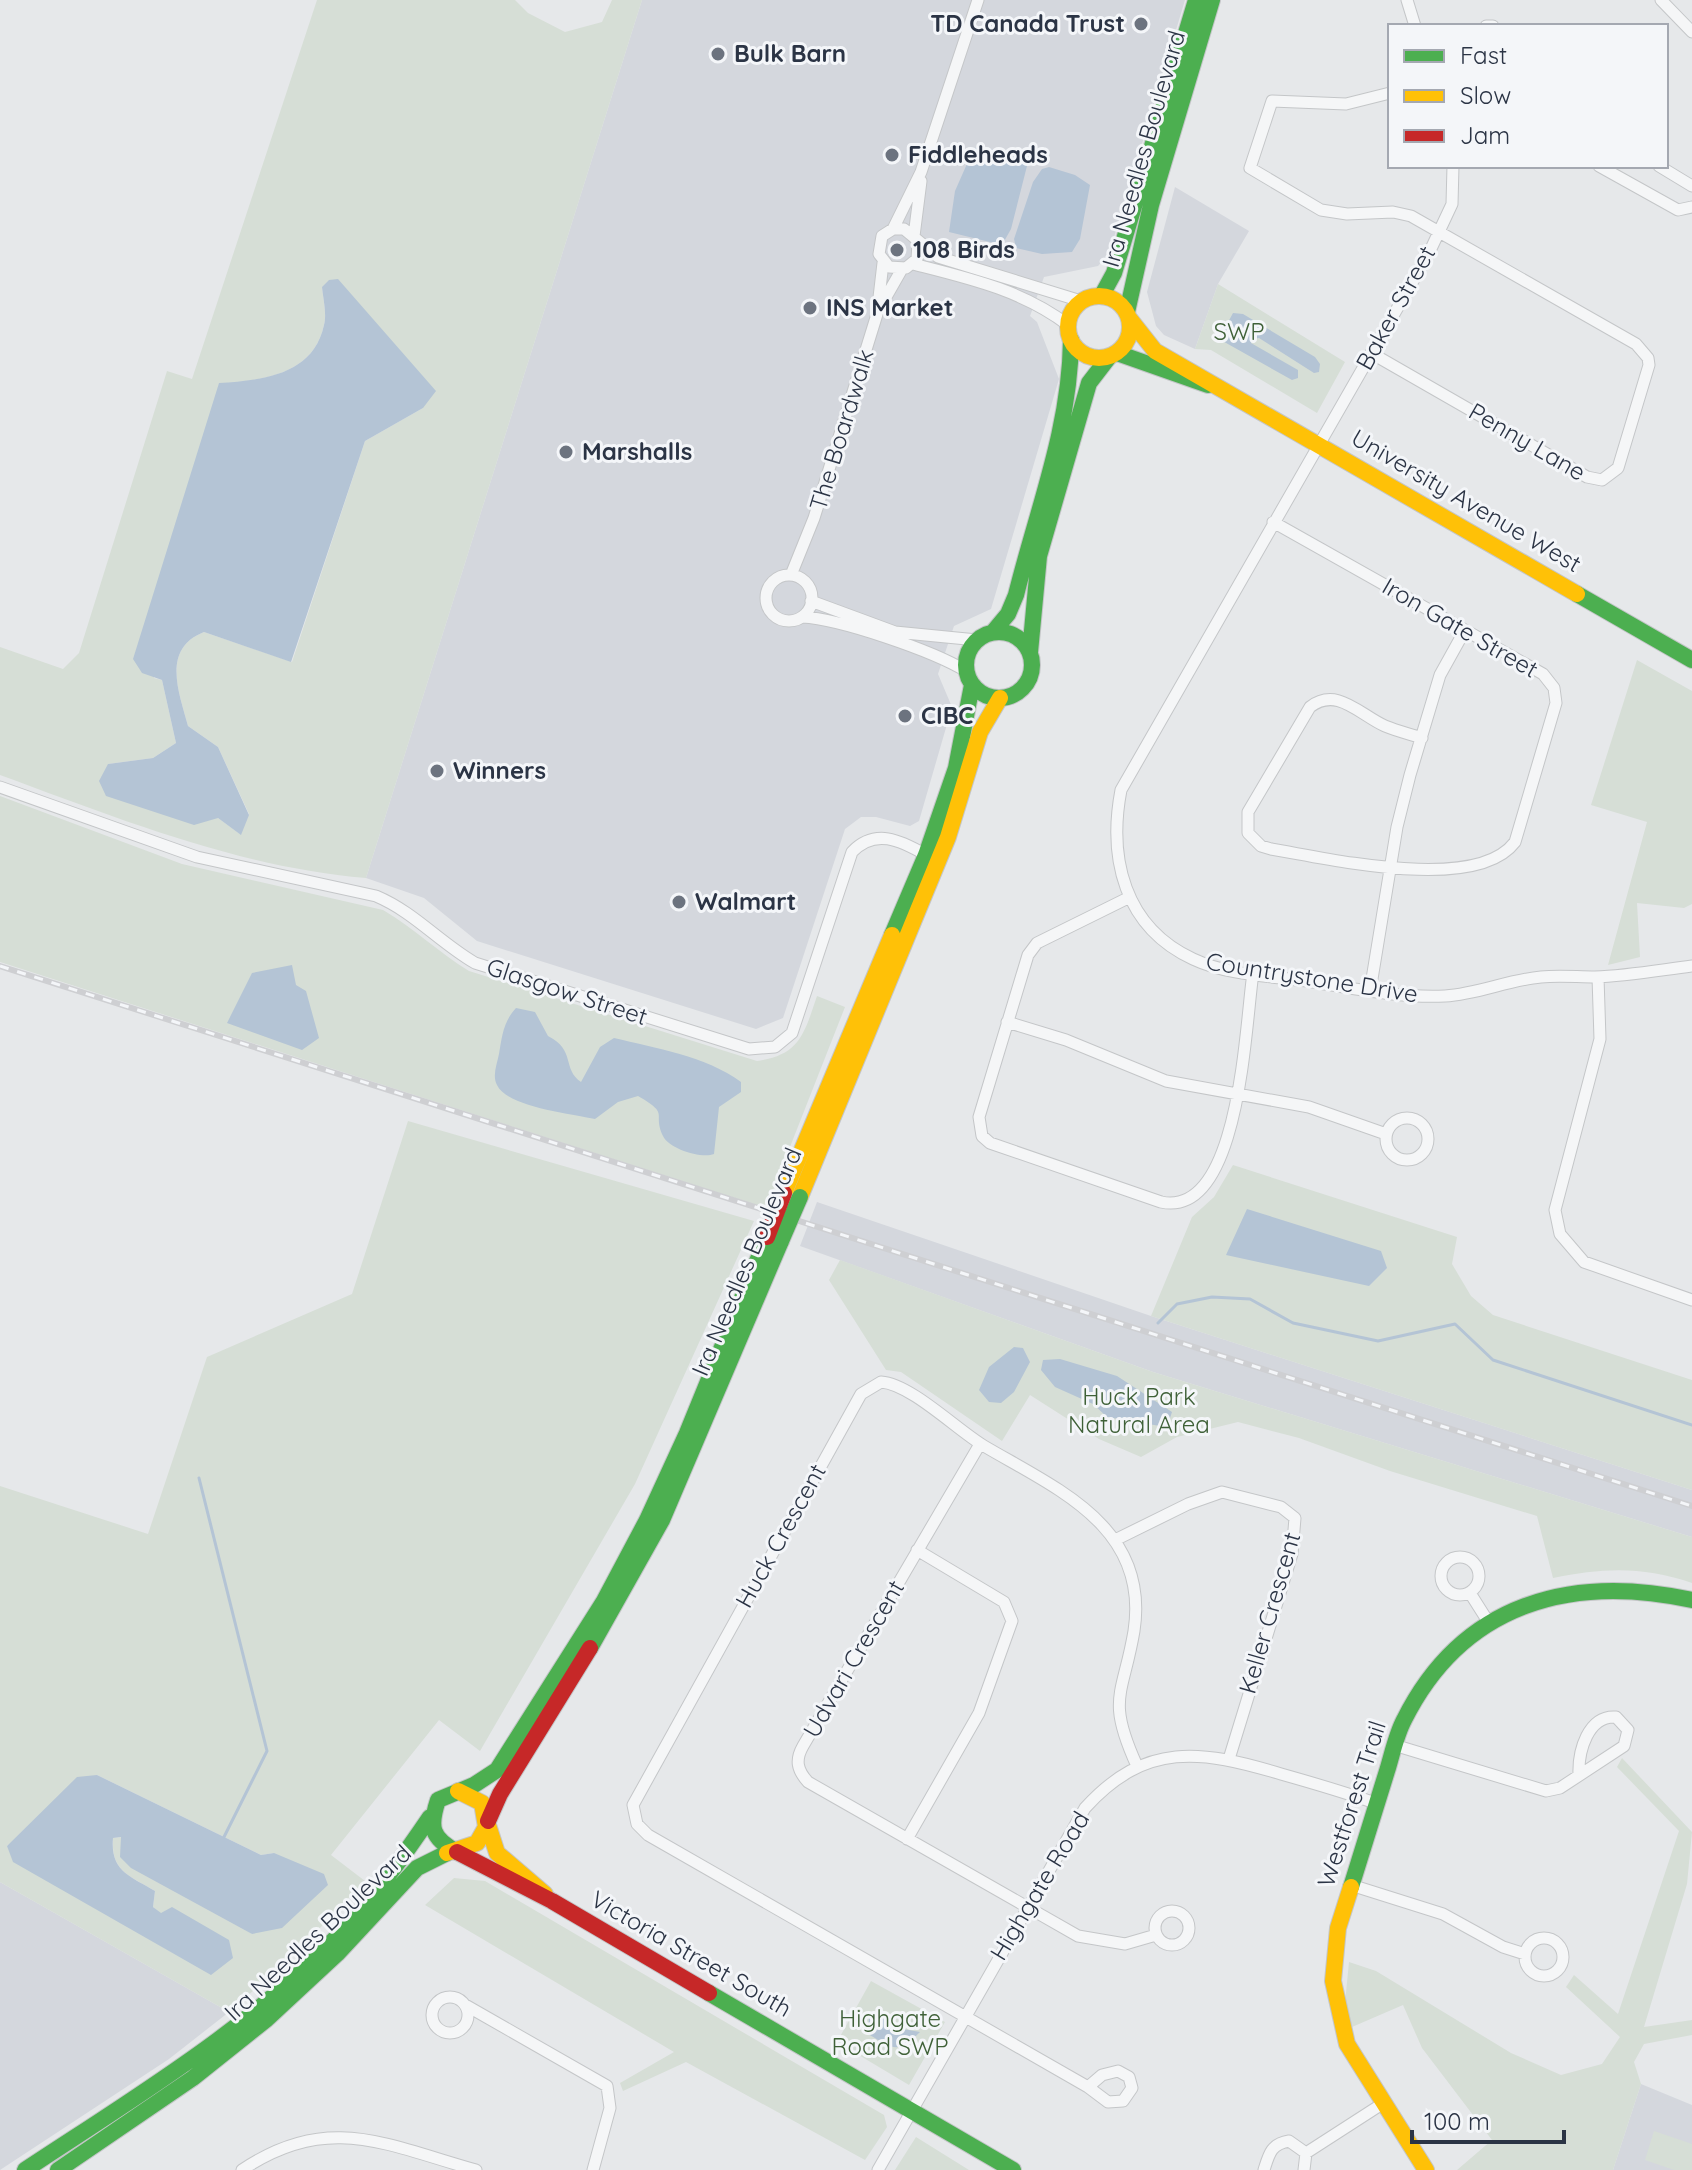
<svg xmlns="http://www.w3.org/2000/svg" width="1692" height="2170" font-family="Quicksand,sans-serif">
	<rect width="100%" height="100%" fill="#e6e8ea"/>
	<path fill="#d4d7dd" d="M642,0H1185L1109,254L1098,266L1044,277L1030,316L1037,322L1059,379L991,609L954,626L938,674L952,707L919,821L910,826L876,817H861L845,829L783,1018L756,1029L477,941L424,898L366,878Z
		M1175,187L1249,231L1218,284L1195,349L1164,335L1156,326L1147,292Z
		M817,1202L1151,1316L1692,1490V1537L1153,1372L800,1246Z
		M0,1882L229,2012L169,2059L0,2170Z
		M1641,2084L1692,2105V2170H1613Z"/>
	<path fill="#d6ded6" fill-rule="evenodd" d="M317,0H515L528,13L565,32L602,22L612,0H642L366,878C238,867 120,819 0,775V647L63,669L79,653L167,371L192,379ZM322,287L423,408L365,441L292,662L204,632C161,649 179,692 188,726L218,747L249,814L240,834L218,818L108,764L153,758L176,743L162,680L154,678L219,384C261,380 313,376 324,325C327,314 323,298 322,287Z
		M1218,284L1345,362L1317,413L1211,350L1195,349Z
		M1637,660L1692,691V904L1684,908L1637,903L1640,957L1608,965L1647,822L1591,805Z
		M0,796L182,864L383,910C414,928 438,952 469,971L757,1061C800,1055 804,1034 817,996L845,1007L766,1208L0,962Z
		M408,1121L754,1221L635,1484L480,1751L439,1720L331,1855L365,1881L296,1953L229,2012L0,1882V1486L148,1534L207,1357L352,1294ZM97,1775L261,1855L274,1853L252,1934L122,1837L113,1838C111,1872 129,1875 155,1891L153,1907L161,1914L7,1846Z
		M1233,1165L1457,1237L1452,1264L1471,1296L1493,1315L1692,1380V1490L1151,1316L1192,1217L1214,1197Z
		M840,1260L1153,1372L1692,1537V1583C1642,1566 1603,1568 1553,1578L1537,1516L1390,1471L1299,1438L1238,1422L1177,1437L1141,1457L1099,1439L1030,1395L1002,1441L901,1372L886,1370L829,1280Z
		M1622,1758L1692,1832L1687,1884L1644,2027L1692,2020V2035L1644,2044L1634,2062L1641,2084L1613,2170H1457L1492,2140L1422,2048L1403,2005L1352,2027L1345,2003L1349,1962L1376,1971L1511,2053L1561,2075L1602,2064L1620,2037L1566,1987L1574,1975L1618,2014L1679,1831L1617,1767Z
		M454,1878L485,1881L884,2115L887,2127L865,2160L686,2062L623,2091L620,2083L674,2052L425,1905Z
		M871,1981L945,2022L909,2085L837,2042Z
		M1654,2131L1692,2144V2170H1674L1645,2160Z
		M916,2137L969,2170H895Z"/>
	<path fill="#b4c4d5" d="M986,147L1025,162L1027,166L1011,229L1002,245L949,232L955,191L974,148Z
		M1049,167L1075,175L1090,185L1080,239L1072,252L1042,254L1016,248L1014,239L1033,182L1042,169Z
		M338,279L436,391L423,408L365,441L291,662L204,632C161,649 179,692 188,726L218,747L249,815L241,835L218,818L194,825L106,796L99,781L108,764L153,758L176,743L162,680L142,673L133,659L219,383C261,380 313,376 324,325C327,314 323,298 322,287L329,280Z
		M1233,313L1243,314L1315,357L1320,364L1319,372L1314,373L1259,338L1252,339L1251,343L1298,370V378L1292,380L1219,339Z
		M292,965L296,985L306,991L319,1038L302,1050L227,1023L252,973Z
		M516,1008L535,1012L548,1036C576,1050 562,1069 581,1082L600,1047L614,1038C655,1048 706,1056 741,1082V1092L719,1107L714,1154C702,1159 669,1149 663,1136C652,1112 671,1115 638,1096L618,1102L595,1119C572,1114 507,1107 497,1085C492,1076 497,1064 499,1054C502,1037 503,1022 516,1008Z
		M1247,1209L1381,1251L1387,1268L1369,1286L1226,1255Z
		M1014,1347L1023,1348L1030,1362L1014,1392L1001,1403L989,1402L979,1390L989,1367Z
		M1060,1359L1117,1376L1172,1412L1169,1421L1160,1426L1107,1417L1093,1404L1055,1387L1041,1370L1043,1360Z
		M97,1775L261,1855L274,1853L324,1874L328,1885L282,1928L252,1934L131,1868L120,1857L121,1837L113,1838C110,1871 130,1876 155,1891L153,1907L161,1913L172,1907L229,1940L233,1958L211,1975L13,1862L7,1846L77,1777Z
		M878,2013L903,2029L920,2032C897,2055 894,2049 868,2034L869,2018Z"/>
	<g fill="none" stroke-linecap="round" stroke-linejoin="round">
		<path stroke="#b4c4d5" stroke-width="3" d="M1158,1323L1177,1304L1212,1297L1250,1299L1293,1323L1378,1341L1455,1324L1493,1360L1692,1425
			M199,1478L267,1751L224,1837"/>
		<g stroke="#c4c6c8" stroke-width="13">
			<path id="street" d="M1407,0L1415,26
				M1661,0L1692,32
				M1486,26H1493
				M1453,166L1452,204L1429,253L1121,790C1108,858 1124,927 1193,959C1229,976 1274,976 1313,982C1356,989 1401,998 1445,996C1478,994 1508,980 1541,977C1559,975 1577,977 1595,977C1627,976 1660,970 1692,966
				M1599,166L1678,210L1692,207
				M1659,166L1692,186
				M893,229L921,172L978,0
				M914,236L921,181
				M918,243L917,259L906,268L889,267L879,254L882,236L893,229H904L938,257L1081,301
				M913,264C968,278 1022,290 1068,325
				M878,306L883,263
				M1371,353L1587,477L1602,480L1618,468L1649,365L1648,358L1636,344L1411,216L1393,212L1347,214L1321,210L1250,168L1272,101L1346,104L1390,93
				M1273,522L1543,674L1554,688L1556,703L1515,842C1476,894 1327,858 1271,849L1261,846L1248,833V812L1310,707C1337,686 1360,715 1385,726C1397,731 1410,734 1422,738
				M791,575L814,518L878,311L902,269
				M766 598a23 23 0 1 1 46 0a23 23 0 1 1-46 0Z
				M811,601L895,632L977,640
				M802,617C841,619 933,651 966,671
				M0,787L197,857L376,896C414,912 439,942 475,963L749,1049L775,1047L792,1033L852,852C875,828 900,840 926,855
				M1130,897L1037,943L1028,955L979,1117L982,1136L990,1143L1161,1202C1240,1219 1245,1026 1253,973
				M1598,977L1600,1039L1555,1210L1560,1234L1584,1262L1692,1300
				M1370,991L1397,827L1410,775L1440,675L1465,630
				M1007,1022L1066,1040L1166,1081L1309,1107L1386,1134
				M1386 1139a21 21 0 1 1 42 0a21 21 0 1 1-42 0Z
				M980,1444L803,1746C795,1760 797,1770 808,1782L1078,1936L1125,1944L1156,1935
				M1115,1540L1188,1504L1222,1492L1281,1507L1295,1518L1292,1554L1229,1759
				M1441 1576a19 19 0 1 1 38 0a19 19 0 1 1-38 0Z
				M1470,1593L1489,1623
				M1394,1745L1546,1791L1560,1788L1624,1746L1628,1730L1616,1717C1588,1715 1578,1751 1579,1775
				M907,1839L979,1713L1012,1621L1004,1602L917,1550
				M1351,1885L1443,1914L1503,1947L1525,1954
				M1155 1928a17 17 0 1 1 34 0a17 17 0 1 1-34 0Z
				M1525 1957a19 19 0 1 1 38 0a19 19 0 1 1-38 0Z
				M432 2015a18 18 0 1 1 36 0a18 18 0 1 1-36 0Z
				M467,2006L607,2086L610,2108L593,2170
				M1088,2087L1102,2075L1118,2071L1129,2077L1132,2088L1123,2101L1108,2102L1088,2087L648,1835L637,1824L633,1805L861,1394L881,1382C911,1384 957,1430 984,1446C1057,1489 1150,1527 1134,1631C1123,1696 1106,1698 1137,1766
				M1306,2153L1382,2104
				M242,2170C328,2112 386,2145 476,2170
				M878,2170L1085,1808C1146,1741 1201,1750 1281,1774C1313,1783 1344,1792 1375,1803
				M1264,2170C1269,2154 1271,2144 1289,2141L1306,2153L1304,2170"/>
		</g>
		<g stroke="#c4c6c8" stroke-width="18">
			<path id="fast" d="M1102,295L1114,273L1196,0
				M1127,312L1151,205L1212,0
				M1117,353L1208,385
				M1577,594L1692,660
				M966 665a33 33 0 1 1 66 0a33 33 0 1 1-66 0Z
				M993,632L1008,614L1016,595C1037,510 1070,429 1071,340
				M1030,652L1039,556L1089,383L1109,357
				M892,935L926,855L956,768L972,685
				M590,1648L662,1520L781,1241
				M457,1852C431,1838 429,1827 438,1800L474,1785L497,1770L604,1601L647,1520L687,1433L767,1237
				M1351,1887C1363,1849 1375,1810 1387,1771C1392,1755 1396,1735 1404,1720C1463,1602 1572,1574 1692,1600
				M709,1993L1013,2170
				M25,2170C137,2096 258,2024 349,1924C379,1890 405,1854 430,1817
				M58,2170L193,2078L267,2019L337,1954L417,1868L447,1853"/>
		</g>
		<g stroke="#c4c6c8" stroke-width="18">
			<path id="slow" d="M1068 327a31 31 0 1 1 62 0a31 31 0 1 1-62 0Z
				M1129,318L1155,351L1577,594
				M784,1193L892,935
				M800,1197L948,837L980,732L1000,698
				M488,1825L497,1853L545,1894
				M447,1853L477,1843L486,1827L482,1803L458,1791
				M1351,1887L1338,1928L1333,1981L1347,2044L1426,2170"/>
		</g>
		<g stroke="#c4c6c8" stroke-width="18">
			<path id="jam" d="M488,1821L500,1794L590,1648
				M457,1852L552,1901L709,1993"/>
		</g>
		<use href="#street" stroke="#f5f6f7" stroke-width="11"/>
		<use href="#fast" stroke="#4caf50" stroke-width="16"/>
		<use href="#slow" stroke="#ffc107" stroke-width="16"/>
		<use href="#jam" stroke="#c62828" stroke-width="16"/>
		<g stroke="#cecfd2" stroke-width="6">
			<path id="rail" d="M0,966L1692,1506"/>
		</g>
		<use href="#rail" stroke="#f4f6f9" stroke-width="3" stroke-dasharray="9" stroke-linecap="butt"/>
		<g stroke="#c4c6c8" stroke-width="18" stroke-linecap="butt">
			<path id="fast-bridge" d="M781,1241L800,1197"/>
		</g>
		<g stroke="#c4c6c8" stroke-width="18" stroke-linecap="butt">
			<path id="jam-bridge" d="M767,1237L784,1193"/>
		</g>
		<use href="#fast-bridge" stroke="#4caf50" stroke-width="16"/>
		<use href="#jam-bridge" stroke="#c62828" stroke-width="16"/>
	</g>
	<g fill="#6c737f" stroke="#f4f6f9" stroke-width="3">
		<circle cx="1141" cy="24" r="8"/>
		<circle cx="718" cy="54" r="8"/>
		<circle cx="892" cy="155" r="8"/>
		<circle cx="897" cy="250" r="8"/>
		<circle cx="810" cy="308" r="8"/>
		<circle cx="566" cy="452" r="8"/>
		<circle cx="905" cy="716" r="8"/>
		<circle cx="437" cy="771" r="8"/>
		<circle cx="679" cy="902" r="8"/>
	</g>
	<g text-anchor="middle" stroke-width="6" stroke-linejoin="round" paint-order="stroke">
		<g font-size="24" font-weight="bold" fill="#2b3445" stroke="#f4f6f9" text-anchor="start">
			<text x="1125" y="32" text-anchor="end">TD Canada Trust</text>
			<text x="734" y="62">Bulk Barn</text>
			<text x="908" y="163">Fiddleheads</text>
			<text x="913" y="258">108 Birds</text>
			<text x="826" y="316">INS Market</text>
			<text x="582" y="460">Marshalls</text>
			<text x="921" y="724">CIBC</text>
			<text x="453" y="779">Winners</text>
			<text x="695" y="910">Walmart</text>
		</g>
		<g font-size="24" fill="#2b3445" stroke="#f4f6f9">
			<text transform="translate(1144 149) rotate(-74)" y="8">Ira Needles Boulevard</text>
			<text transform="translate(1396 308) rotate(-61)" y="8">Baker Street</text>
			<text transform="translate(842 430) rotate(-73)" y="8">The Boardwalk</text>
			<text transform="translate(1527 442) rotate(30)" y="8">Penny Lane</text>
			<text transform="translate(1466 501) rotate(30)" y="8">University Avenue West</text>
			<text transform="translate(1460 628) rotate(30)" y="8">Iron Gate Street</text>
			<text transform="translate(1312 978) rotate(9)" y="8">Countrystone Drive</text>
			<text transform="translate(567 992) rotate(18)" y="8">Glasgow Street</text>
			<text transform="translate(747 1262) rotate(-67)" y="8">Ira Needles Boulevard</text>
			<text transform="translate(781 1536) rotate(-61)" y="8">Huck Crescent</text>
			<text transform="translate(1270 1613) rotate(-74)" y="8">Keller Crescent</text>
			<text transform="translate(854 1659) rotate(-60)" y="8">Udvari Crescent</text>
			<text transform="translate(1352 1804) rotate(-72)" y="8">Westforest Trail</text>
			<text transform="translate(1040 1886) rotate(-59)" y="8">Highgate Road</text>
			<text transform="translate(318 1933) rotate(-43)" y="8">Ira Needles Boulevard</text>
			<text transform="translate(691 1954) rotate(30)" y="8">Victoria Street South</text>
		</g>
		<g font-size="24" fill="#3f6138" stroke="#f4f6f9">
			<text x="1239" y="340">SWP</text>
			<text x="1139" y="1405">Huck Park<tspan x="1139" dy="28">Natural Area</tspan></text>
			<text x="890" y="2027">Highgate<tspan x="890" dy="28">Road SWP</tspan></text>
		</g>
	</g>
	<rect x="1388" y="24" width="280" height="144" fill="#f4f6f9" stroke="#a4a8b1" stroke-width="2"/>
	<rect x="1404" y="50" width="40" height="12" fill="#4caf50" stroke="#a4a8b1" stroke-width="2"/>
	<text x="1460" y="64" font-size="24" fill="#2b3445">Fast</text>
	<rect x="1404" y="90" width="40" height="12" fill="#ffc107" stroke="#a4a8b1" stroke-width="2"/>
	<text x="1460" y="104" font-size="24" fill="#2b3445">Slow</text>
	<rect x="1404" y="130" width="40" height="12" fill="#c62828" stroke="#a4a8b1" stroke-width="2"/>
	<text x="1460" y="144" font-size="24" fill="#2b3445">Jam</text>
	<path d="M1412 2130v12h152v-12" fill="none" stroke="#2b3445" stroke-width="4"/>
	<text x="1424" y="2130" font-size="24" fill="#2b3445" stroke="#f4f6f9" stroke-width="6" paint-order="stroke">100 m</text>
</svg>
